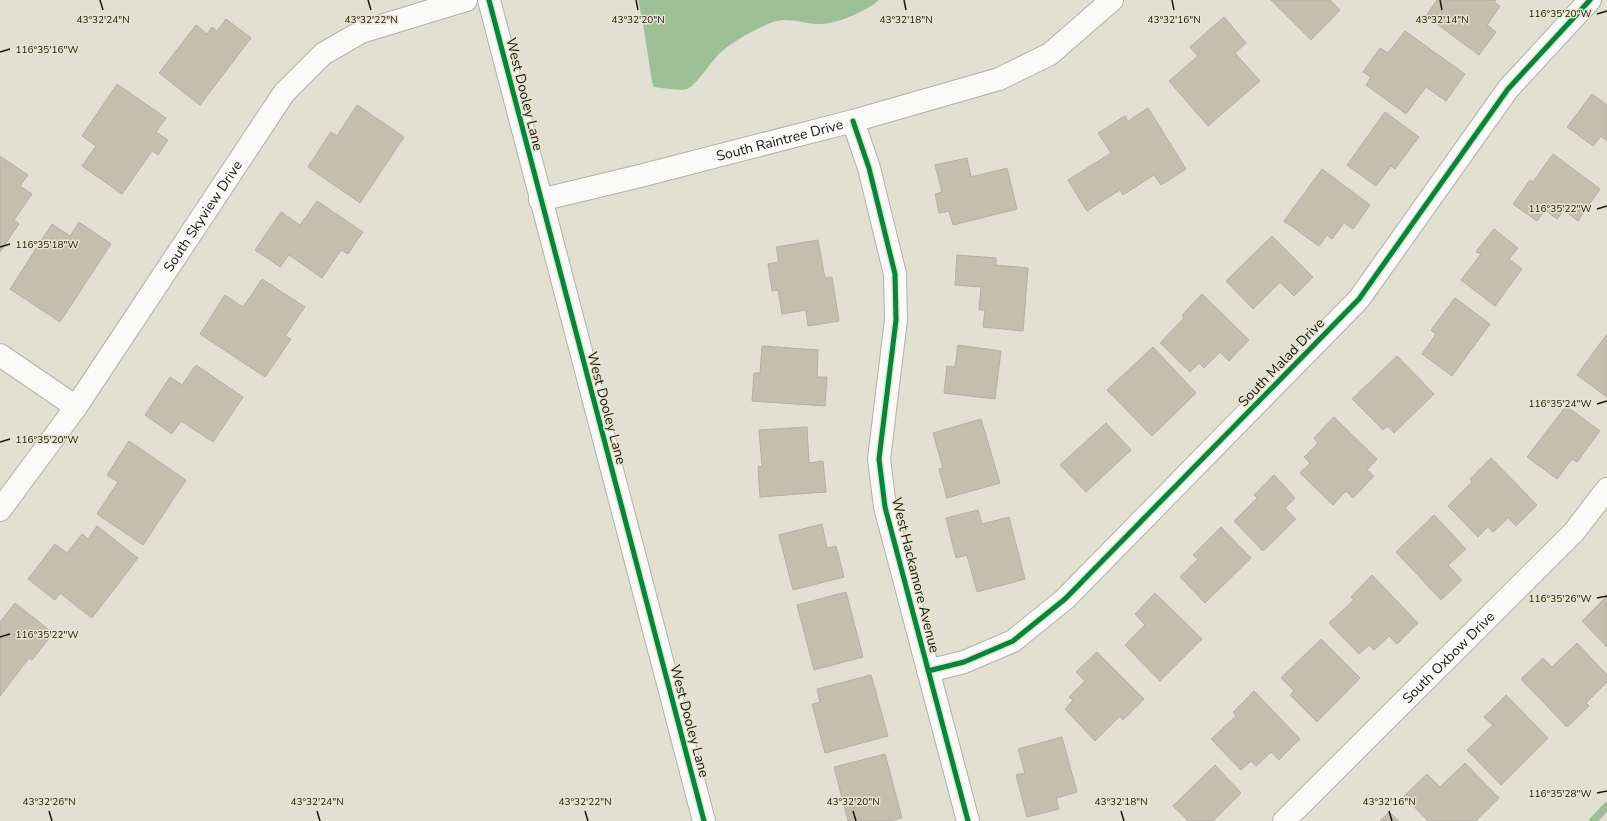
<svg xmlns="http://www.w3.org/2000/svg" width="1607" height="821" font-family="'Nunito Sans',sans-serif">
	<rect width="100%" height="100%" fill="#e1e0d3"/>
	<path fill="#9ebe96" d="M638,0H879C867,11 835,25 818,24C801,23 786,16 770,23C752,31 735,40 720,53C712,60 696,86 687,89C680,91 662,88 654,87L652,82L643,23Z"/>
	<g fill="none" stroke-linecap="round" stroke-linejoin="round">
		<path stroke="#9ebe96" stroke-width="8" d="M1593,821L1607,806"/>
	</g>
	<path fill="#c4beac" stroke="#b2afa6" d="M1271,0H1330L1340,10L1311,40Z
		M1437,0H1496L1494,2L1500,6L1487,25L1496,32L1479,55L1426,16Z
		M1224,17L1246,43L1235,53L1260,81L1208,126L1169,81L1198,56L1190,47Z
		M226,19L251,38L200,105L159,73L196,25L207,34L212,27L217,31Z
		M1405,31L1465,74L1446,101L1426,87L1406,114L1366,85L1371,77L1363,72L1380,48L1388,53Z
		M117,84L166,118L156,132L168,140L158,155L152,151L122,194L82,166L96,146L82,136Z
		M1592,94L1607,105V141L1601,136L1593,146L1567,127Z
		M357,105L404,137L360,203L308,167L331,132L337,136Z
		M1148,108L1186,169L1161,185L1154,175L1123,195L1120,190L1087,211L1068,180L1111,153L1098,133L1125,116L1128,121Z
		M1385,112L1419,137L1395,169L1391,166L1376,186L1347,165Z
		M1553,154L1600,189L1578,221L1564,210L1557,219L1545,210L1537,221L1513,204L1530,180L1533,182Z
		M0,156L28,175L20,186L32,194L14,220L19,224L0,252Z
		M967,158L971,177L1007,168L1017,209L953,225L949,211L939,213L935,194L942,192L935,165Z
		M1322,169L1370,205L1353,229L1344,223L1332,239L1327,235L1319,246L1284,221Z
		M317,201L363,232L348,254L341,250L322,278L289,255L280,267L255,250L281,212L300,225Z
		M79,222L111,244L60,322L10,289L52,224L70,236Z
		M1494,229L1518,248L1509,259L1522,269L1495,306L1461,280L1481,254L1476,252Z
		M1272,236L1313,277L1294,296L1280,282L1253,309L1226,281Z
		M818,240L825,278L832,277L839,321L808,326L806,310L782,314L778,290L772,291L768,264L779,262L776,247Z
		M957,255L996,258V265L1028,268L1023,331L983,327L985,310H979L981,287L955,285Z
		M262,279L305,307L285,336L291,339L265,377L200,334L225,295L243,307Z
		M1202,294L1249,340L1229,361L1220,352L1204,368L1199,363L1190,372L1160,343L1184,318L1182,315Z
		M1455,298L1490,324L1452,376L1422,354L1436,334L1431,330Z
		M1607,334V397L1577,375Z
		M958,345L1001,351L995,399L944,393L947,366L955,367Z
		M762,346L818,350L817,377H827L825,406L752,401L754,373H760Z
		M1153,347L1196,393L1152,436L1107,390Z
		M1397,356L1434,394L1394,433L1388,426L1383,430L1352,399Z
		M196,365L243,397L213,442L181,421L172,434L145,415L170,377L182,385Z
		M1566,406L1600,431L1577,462L1572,459L1557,479L1527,457Z
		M1334,417L1377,459L1367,470L1374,476L1353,498L1346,491L1333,505L1300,473L1310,463L1304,457L1318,443L1314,438Z
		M981,419L1000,483L947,498L939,469L943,468L933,433Z
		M1106,423L1131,450L1086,492L1060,465Z
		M807,427L809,463L823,461L826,492L760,497L758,467L762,466L759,430Z
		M129,441L186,480L143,545L97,514L118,482L107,475Z
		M1491,458L1537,505L1516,526L1508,518L1493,532L1488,527L1478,537L1448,506L1472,482L1470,479Z
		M1274,475L1295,498L1285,508L1296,519L1263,551L1234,521L1257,498L1254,495Z
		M978,510L982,524L1009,517L1025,579L977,592L967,555L956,558L946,518Z
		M1434,515L1466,549L1448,565L1462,580L1441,600L1396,552Z
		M822,524L827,548L836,546L844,577L793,590L779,535Z
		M97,526L138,558L92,618L60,593L55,600L28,579L55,544L67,553L82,534L88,539Z
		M1221,527L1251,558L1205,603L1180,577L1198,559L1193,555Z
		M1372,575L1418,623L1397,644L1389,636L1374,650L1369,645L1359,654L1329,623L1354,600L1351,597Z
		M846,592L863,657L814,670L797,605Z
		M1155,593L1202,639L1160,681L1125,645L1145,625L1135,614Z
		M1607,596V647L1582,621Z
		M15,603L53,633L32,660L29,658L0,696V622Z
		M1321,639L1360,678L1317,722L1290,695L1294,691L1281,678Z
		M1577,643L1607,675V682L1586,703L1589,706L1567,727L1521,679L1543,658L1552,667Z
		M1097,652L1144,699L1123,720L1120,716L1095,741L1065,709L1073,700L1069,697L1085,681L1076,672Z
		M871,675L888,736L825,753L812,704L820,702L817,689Z
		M1254,691L1300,739L1279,760L1271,752L1256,766L1251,761L1241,770L1211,739L1236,716L1233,712Z
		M1506,695L1548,738L1501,785L1467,750L1493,725L1484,717Z
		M1062,737L1077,792L1056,798L1059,809L1027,817L1016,775L1025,773L1018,749Z
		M885,754L902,818L891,821H848L834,767Z
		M1465,763L1499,798L1476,821H1428L1404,796L1427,774L1440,787Z
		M1215,765L1241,793L1213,821H1188L1173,806Z
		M1389,812L1399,821H1380Z"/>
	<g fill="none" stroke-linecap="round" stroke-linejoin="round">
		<g stroke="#b3b2a8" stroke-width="24">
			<g id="minor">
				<path d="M489,0L704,821"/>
				<path d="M853,121L869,168L895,274L896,320L879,459L885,507L968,821"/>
				<path id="s1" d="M540,200L640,176L853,121L999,79L1050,54L1112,0"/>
				<path d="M0,355L76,407"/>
				<path id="s2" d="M0,510L76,407L284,93L323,54L361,32L466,0"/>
				<path d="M928,671L964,662L1013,641L1065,599L1359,299L1508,89L1590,0"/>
				<path id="s3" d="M1284,821L1574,532L1607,489"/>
			</g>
		</g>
		<use href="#minor" stroke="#fafaf8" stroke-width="22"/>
		<g stroke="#e7e5cd" stroke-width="8">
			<path id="cycleway" d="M489,0L704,821
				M853,121L869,168L895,274L896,320L879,459L885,507L968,821
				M928,671L964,662L1013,641L1065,599L1359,299L1508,89L1590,0"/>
		</g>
		<use href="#cycleway" stroke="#00873e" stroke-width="5"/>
	</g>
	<path fill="none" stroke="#18170f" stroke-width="1.5" d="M100,0L103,10M368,0L371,10M636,0L638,10M904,0L906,10M1172,0L1174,10M1440,0L1442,10M1597,14L1607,11M0,52L10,49M1597,209L1607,206M0,247L10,244M1597,404L1607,401M0,442L10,439M1597,598L1607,596M0,637L10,634M1597,793L1607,791M49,811L52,821M317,811L320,821M585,811L588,821M853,811L856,821M1121,811L1124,821M1389,811L1392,821"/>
	<g text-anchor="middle" stroke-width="3" stroke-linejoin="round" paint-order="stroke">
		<g font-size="14" fill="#18170f" stroke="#e7e5cd">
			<text transform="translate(525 94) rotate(76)" y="5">West Dooley Lane</text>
			<text dy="5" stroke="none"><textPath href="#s1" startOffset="247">South Raintree Drive</textPath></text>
			<text dy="5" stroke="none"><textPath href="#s2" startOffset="357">South Skyview Drive</textPath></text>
			<text transform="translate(1281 362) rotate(-46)" y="5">South Malad Drive</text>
			<text transform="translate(607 408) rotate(75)" y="5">West Dooley Lane</text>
			<text transform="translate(916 575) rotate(76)" y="5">West Hackamore Avenue</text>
			<text dy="5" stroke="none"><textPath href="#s3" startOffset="232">South Oxbow Drive</textPath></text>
			<text transform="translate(690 721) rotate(75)" y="5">West Dooley Lane</text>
		</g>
	</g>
	<g font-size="10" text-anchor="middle" fill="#18170f" stroke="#e7e5cd" stroke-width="3" stroke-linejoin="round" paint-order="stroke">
		<text x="1560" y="17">116°35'20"W</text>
		<text x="103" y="23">43°32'24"N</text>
		<text x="371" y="23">43°32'22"N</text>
		<text x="638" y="23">43°32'20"N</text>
		<text x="906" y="23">43°32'18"N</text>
		<text x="1174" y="23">43°32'16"N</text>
		<text x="1442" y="23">43°32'14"N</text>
		<text x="47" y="53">116°35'16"W</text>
		<text x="1560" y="212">116°35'22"W</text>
		<text x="47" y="248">116°35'18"W</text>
		<text x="1560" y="407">116°35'24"W</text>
		<text x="47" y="443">116°35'20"W</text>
		<text x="1560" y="602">116°35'26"W</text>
		<text x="47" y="638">116°35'22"W</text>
		<text x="1560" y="797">116°35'28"W</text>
		<text x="49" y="805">43°32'26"N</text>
		<text x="317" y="805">43°32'24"N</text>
		<text x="585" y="805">43°32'22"N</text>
		<text x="853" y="805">43°32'20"N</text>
		<text x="1121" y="805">43°32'18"N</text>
		<text x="1389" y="805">43°32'16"N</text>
	</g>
</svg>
